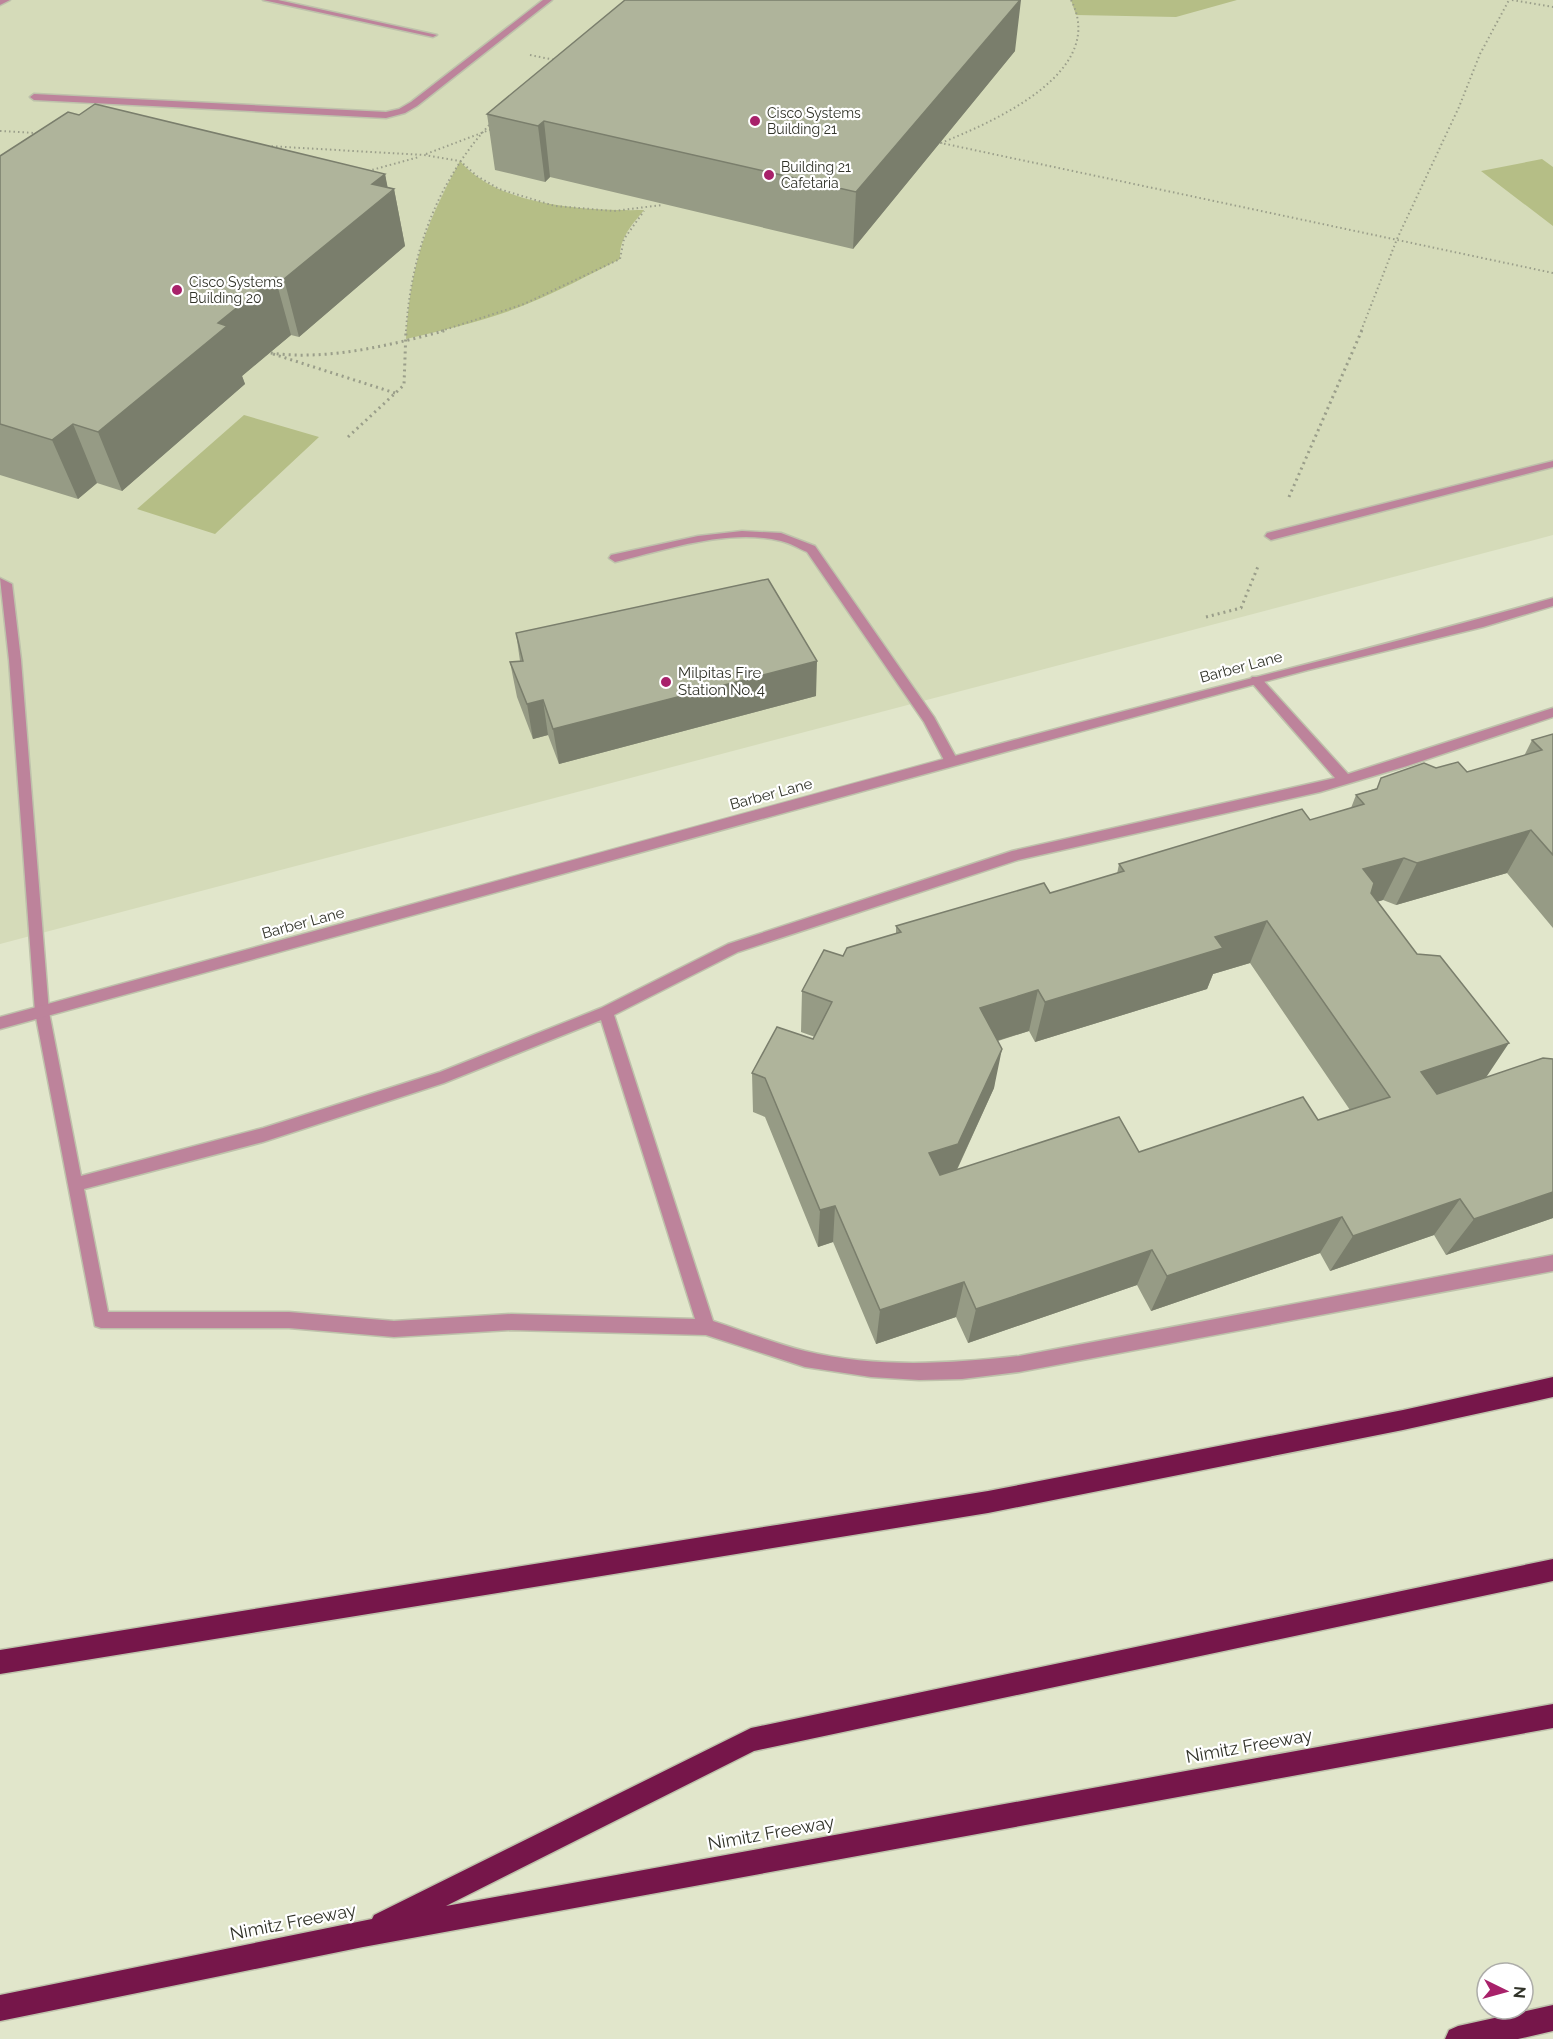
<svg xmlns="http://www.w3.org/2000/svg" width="1553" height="2039" font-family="Raleway,sans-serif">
	<rect width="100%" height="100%" fill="#e1e6cb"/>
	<path fill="#d5dbb9" d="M0,0H1553V535L0,944Z"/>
	<path fill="#b5be86" d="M1071,0H1237L1176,17L1076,15Z
		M1542,159L1553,167V226L1481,171Z
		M460,161C498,207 589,211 644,210C632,225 619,238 620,259C589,275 559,291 527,304C489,320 447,329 406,339C410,265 425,226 460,161Z
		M244,415L319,437L215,534L137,509Z"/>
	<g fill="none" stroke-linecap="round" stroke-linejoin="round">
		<g stroke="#bec2ab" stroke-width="3">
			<path id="service" d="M0,0H10L0,5Z
				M263,0H278L437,35L433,37Z
				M543,0H552L417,106L405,113L386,118L34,100L30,97L34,94L386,112L399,109L411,102Z
				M1553,461V467L1271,540L1265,536L1267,533Z
				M742,531L781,533L815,546L934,717L958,761L956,764H946L924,722L807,552C798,548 790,543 781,541C728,528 666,550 615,562L609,558L611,555L698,536Z
				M0,578L12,584L21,660L49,1012L81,1176L263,1128L440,1072L601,1008L728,944L1012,851L1335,778L1252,683L1250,680L1252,677H1260L1348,774L1553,708V717L1407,766L1320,792L1018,860L738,952L614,1015L713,1321C743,1331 774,1343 805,1351C875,1368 948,1364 1019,1356L1553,1255V1271L1019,1372L962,1379L919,1380L871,1377L805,1367L706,1335L511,1330L394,1337L289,1328H101L95,1326L35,1012L9,660ZM601,1020L695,1319L511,1314L394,1321L289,1312H108L84,1189L263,1142L444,1083Z"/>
		</g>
		<g stroke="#bec2ab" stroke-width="3">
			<path id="tertiary" d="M1553,598V606L1483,627L1308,670L1012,750L0,1029V1017C338,925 675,831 1014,740C1193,692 1374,649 1553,598Z"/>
		</g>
		<g stroke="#bec2ab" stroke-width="3">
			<path id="motorway" d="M1553,1377V1397L1403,1430L988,1513L0,1674V1650L988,1491L1403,1410Z
				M1553,1559V1581L754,1751L446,1906L1553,1704V1728L363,1947L0,2021V1995L372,1919L374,1915L751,1728Z
				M1553,2005V2031L1518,2039H1445L1449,2030L1458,2026Z"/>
		</g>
		<path stroke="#9a9e8a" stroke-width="2" stroke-dasharray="1.5 3" stroke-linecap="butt" d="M1071,0C1109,73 990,123 941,143L1553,273
			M1512,0L1553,7
			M530,55L555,60
			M0,131L35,133
			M267,146L424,155L460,161L477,176L499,189L555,206L614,211L662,205
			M426,154L492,129
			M368,171L419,157
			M406,331C411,253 437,181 491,123
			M441,331L524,304L620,259L624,239L644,211
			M1361,331L1397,239L1459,107L1480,54L1509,0"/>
		<path stroke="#9a9e8a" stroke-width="3" stroke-dasharray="2 4" stroke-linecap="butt" d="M395,393L270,353C328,361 391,345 447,330
			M348,437L404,385L406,330
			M1289,497L1362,330
			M1206,617L1241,608L1259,564"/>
		<use href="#service" fill="#bd839b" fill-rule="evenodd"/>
		<use href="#tertiary" fill="#bd839b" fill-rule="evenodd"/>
		<use href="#motorway" fill="#76164a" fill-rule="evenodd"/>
	</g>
	<path fill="#969b85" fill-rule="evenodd" d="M1015,51L853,249L550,177L545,182L495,170L487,114Z
		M0,156L385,174L387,187L394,189L405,246L299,337L291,335L242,376L245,384L122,491L97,483L78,499L0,475Z
		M516,633L816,696L559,764L548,735L533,739L517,697L510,662L520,661Z
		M1553,734V928L1507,873L1396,905L1383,900L1377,902L1486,1078L1553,1059V1218L1446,1255L1434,1235L1330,1271L1320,1253L1151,1311L1137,1285L968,1343L956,1317L876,1344L833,1242L818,1247L765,1117L753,1112L752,1073L813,1039L815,1037L801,1032L802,991L843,956L896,934V926L1050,893L1117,874L1119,864L1310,820L1351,808L1356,795L1436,768L1467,772L1524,756L1532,740ZM1250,963L1350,1110L1318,1120L1139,1152L957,1170L994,1088L998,1041L1029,1031L1035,1042L1207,989L1213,974Z"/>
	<path fill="#7a7e6c" d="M1020,0H1021L1015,51L853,249L856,192Z
		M544,121L550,177L545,182L538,126Z
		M385,174L389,194L394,189L405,246L299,337L284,279L372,184Z
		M275,277L291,335L242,376L245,384L122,491L98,432L218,323Z
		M73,424L97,483L78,499L52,440Z
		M817,661L816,696L559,764L553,729Z
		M543,700L548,735L533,739L527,704Z
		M1531,830L1507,873L1396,905L1417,863Z
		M1404,858L1383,900L1343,911L1363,869Z
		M1267,921L1250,963L1213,974L1207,989L1035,1042L1045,1002L1215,937Z
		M1038,990L1029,1031L973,1048L980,1008Z
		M1509,1043L1483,1082L1398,1111L1421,1072Z
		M1002,1049L994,1088L951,1182L923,1191L929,1153Z
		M1553,1192V1218L1446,1255L1474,1219Z
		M1460,1199L1434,1235L1330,1271L1353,1236Z
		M835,1206L833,1242L818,1247L820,1210Z
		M1342,1217L1320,1253L1151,1311L1167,1276Z
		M1152,1250L1137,1285L968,1343L976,1309Z
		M964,1282L956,1317L876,1344L880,1310Z"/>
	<path fill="#afb49b" stroke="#7a7e6c" stroke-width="1.5" fill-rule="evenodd" d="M625,0H1020L856,192L544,121L538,126L487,114Z
		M95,104L385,174L372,184L394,189L284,279L275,277L218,323L227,326L98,432L73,424L52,440L0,424V156L68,112L79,115Z
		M768,579L817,661L553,729L543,700L527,704L510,662L523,661L516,633Z
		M1553,734V855L1531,830L1417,863L1404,858L1363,869L1374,883L1371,893L1417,954L1440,956L1509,1043L1421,1072L1437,1094L1543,1058L1553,1059V1192L1474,1219L1460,1199L1353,1236L1342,1217L1167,1276L1152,1250L976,1309L964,1282L880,1310L835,1206L820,1210L765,1078L752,1073L777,1027L813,1039L832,1002L802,991L824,950L843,956L847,948L901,932L896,926L1044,883L1050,893L1124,871L1119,864L1302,809L1310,820L1364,804L1356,795L1377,789L1381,778L1424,763L1436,768L1458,762L1467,772L1542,750L1532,740ZM1267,921L1390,1097L1318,1120L1303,1097L1139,1152L1119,1117L940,1175L929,1153L958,1144L1002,1049L980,1008L1038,990L1045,1002L1223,948L1215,937Z"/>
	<g fill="#a8216a" stroke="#fff" stroke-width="2">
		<circle cx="755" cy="121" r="6"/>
		<circle cx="769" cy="175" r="6"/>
		<circle cx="177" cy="290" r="6"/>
		<circle cx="666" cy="682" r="6"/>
	</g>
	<g text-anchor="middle" stroke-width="4.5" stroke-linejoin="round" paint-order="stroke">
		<g font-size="14" fill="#313329" stroke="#fff" text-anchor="start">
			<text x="767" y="118">Cisco Systems<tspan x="767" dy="16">Building 21</tspan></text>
			<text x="781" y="172">Building 21<tspan x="781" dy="16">Cafetaria</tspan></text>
			<text x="189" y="287">Cisco Systems<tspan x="189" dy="16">Building 20</tspan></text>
		</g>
		<g font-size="15" fill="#313329" stroke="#fff">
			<text transform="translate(1241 667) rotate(-15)" y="5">Barber Lane</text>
			<text transform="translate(771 794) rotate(-15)" y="5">Barber Lane</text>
			<text transform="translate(303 923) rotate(-15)" y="5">Barber Lane</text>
		</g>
		<g font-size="15" fill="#313329" stroke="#fff" text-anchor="start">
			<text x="678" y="678">Milpitas Fire<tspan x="678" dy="17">Station No. 4</tspan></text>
		</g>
		<g font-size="18" fill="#313329" stroke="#fff">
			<text transform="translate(1249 1746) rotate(-10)" y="6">Nimitz Freeway</text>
			<text transform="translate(771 1833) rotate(-10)" y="6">Nimitz Freeway</text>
			<text transform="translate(293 1922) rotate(-11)" y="6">Nimitz Freeway</text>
		</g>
	</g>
	<g transform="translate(1505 1991) rotate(95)"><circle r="28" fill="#ffffff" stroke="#adada9" stroke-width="1.5"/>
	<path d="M0-4.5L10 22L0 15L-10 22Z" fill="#a8216a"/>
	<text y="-9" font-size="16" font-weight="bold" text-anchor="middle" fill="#313329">N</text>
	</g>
</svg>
